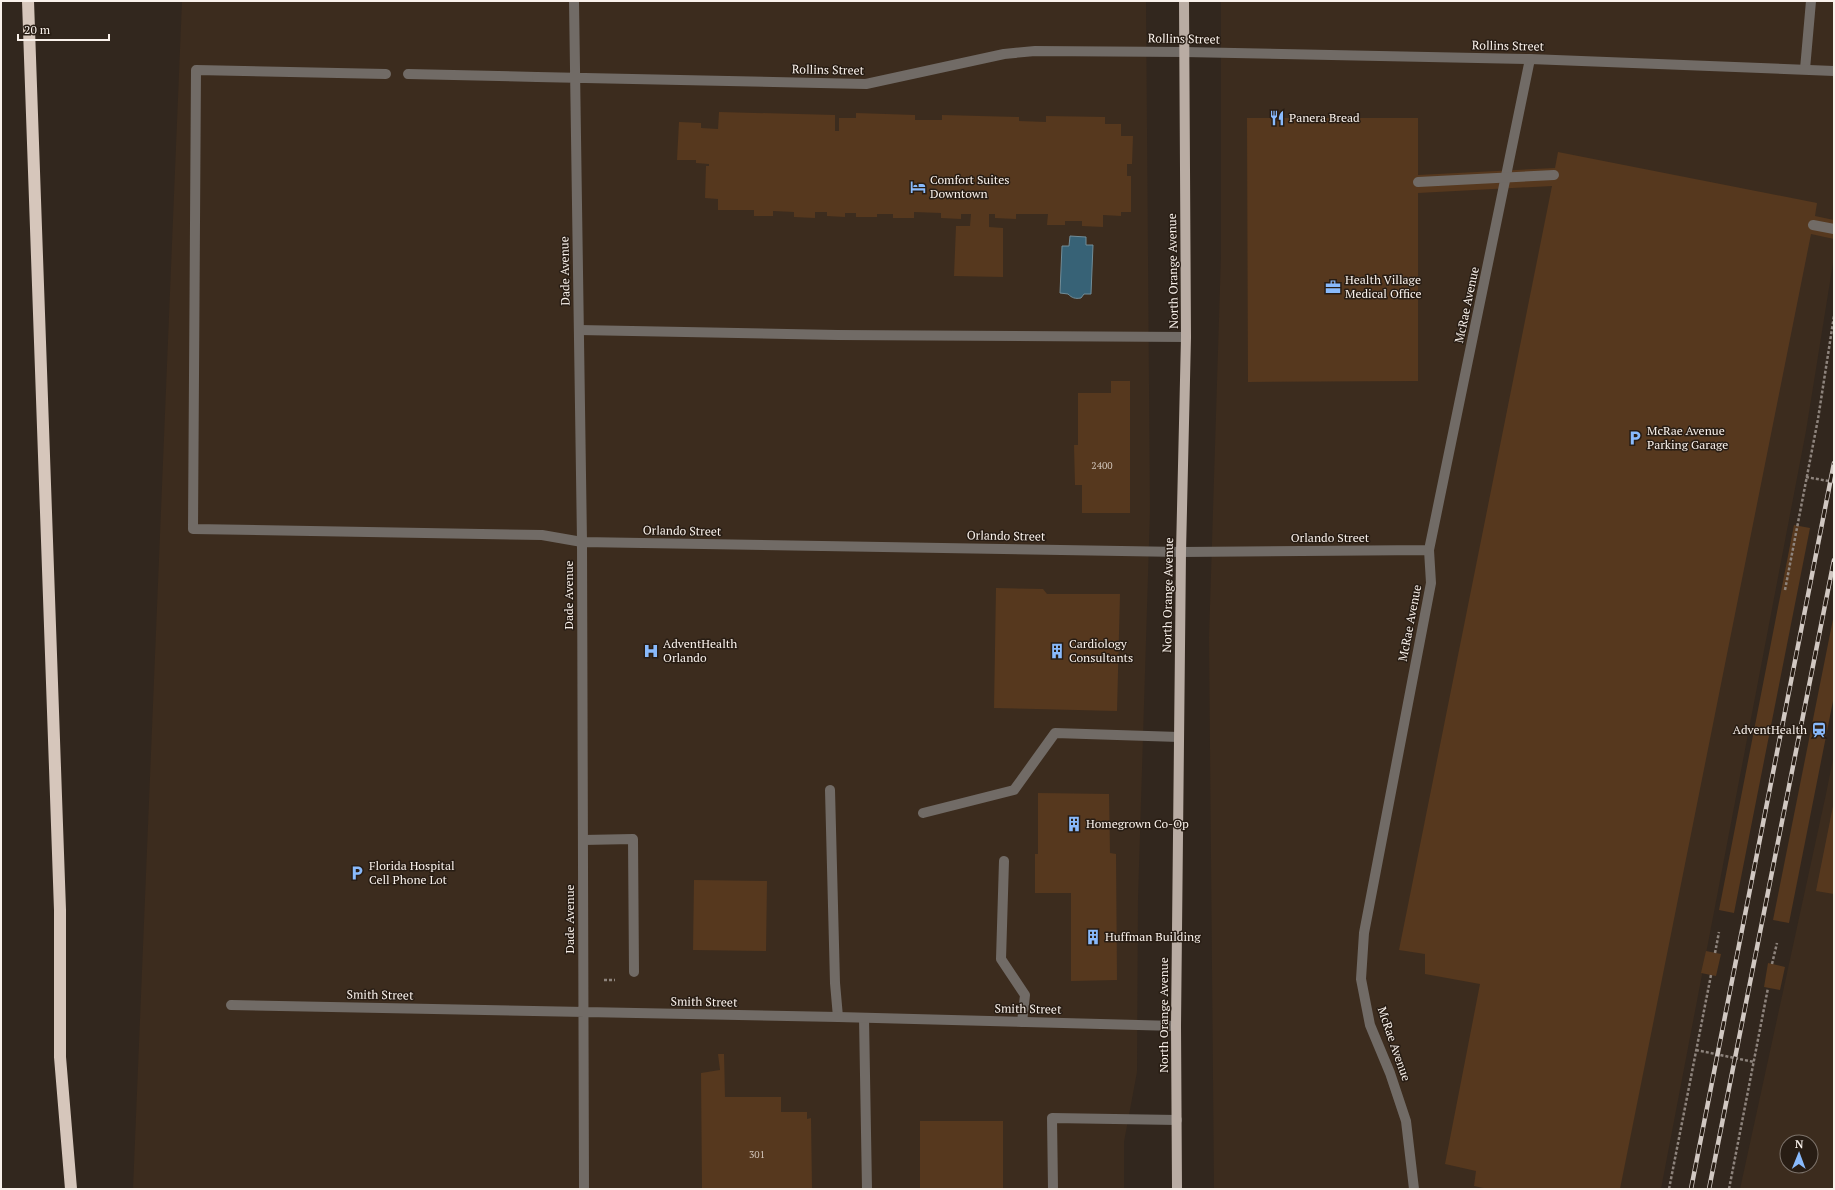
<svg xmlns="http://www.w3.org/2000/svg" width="1835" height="1190" font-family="'PT Serif',serif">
	<rect width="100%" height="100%" fill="#32271e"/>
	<path fill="#3c2c1e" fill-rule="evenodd" d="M182,1H1146L1150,511L1138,899L1137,1072L1124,1142V1189H133Z
		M1221,1H1834V257L1806,431L1661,1189H1214L1209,638L1221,255Z
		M1834,754V1189H1740L1826,794ZM1787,1142H1811V1166H1787Z"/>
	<path fill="#376276" stroke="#718d99" d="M1070,236L1086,237V245H1093L1091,294H1084L1081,298C1075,299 1072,298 1068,294L1060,293L1062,246H1069Z"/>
	<path fill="#56381e" d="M719,112L835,115V131H839V118H856V113L915,115V120H942V115L1019,117V121L1046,122V116L1105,117V124H1121V136H1133L1132,164H1127V176H1131V212H1121V216L1103,215V227L1082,226V221H1065V225H1047L1048,214H1016V219L995,218V214H989V227L1003,228V277L954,276L956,226H970L971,214H961V219L941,218V213L914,212V218H893V214H877V217H856V213H845V217L827,216V212H815V218L794,217V212L773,211V216H754V210H718V199L705,198L706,166H709V164L696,163V160H677L679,122L701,123V128L718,129Z
		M1247,118H1418V175L1555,168L1558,152L1817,203L1815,216L1834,220V239L1811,234L1620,1189H1488L1474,1186L1476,1171L1445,1164L1480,984L1425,974V954L1399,950L1552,186L1418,193V381L1248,382Z
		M1111,381H1130V513H1082V485H1075L1074,445H1078V393H1111Z
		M1794,525L1810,528L1734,913L1719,910Z
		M996,588L1043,589L1047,594H1120L1117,711L994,708Z
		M1833,619L1834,696L1789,923L1773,920Z
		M1038,793L1109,794L1110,853L1116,854L1117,980L1071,981V893H1035V854H1038Z
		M1833,806H1834V894L1816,891Z
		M694,880L767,881L766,951L693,950Z
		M1706,951L1721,954L1716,976L1701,973Z
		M1768,963L1785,967L1780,990L1764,987Z
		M718,1054H724L725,1097H781V1112H807V1119L811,1118L812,1189H702L701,1073L720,1070Z
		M920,1121H1003V1189H920Z"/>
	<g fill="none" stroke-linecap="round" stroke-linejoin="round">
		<path stroke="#8e847d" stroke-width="2.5" stroke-dasharray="3 2" stroke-linecap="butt" d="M1499,2V1
			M1806,477L1834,482
			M1785,590L1818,419L1834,316
			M1715,953L1719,932
			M1772,964L1777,943
			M604,980H615
			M1696,1050L1754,1062
			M1669,1189L1711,975
			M1729,1189L1768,988"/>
		<path stroke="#716b66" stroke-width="10" d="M386,74L196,70L193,529L542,535L582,542
			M408,74L537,77
			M579,330L838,335L1186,337
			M830,790L835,983L838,1017
			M923,813L1014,790L1055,733L1179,737
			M583,840L633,839L634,972
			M1004,861L1001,959L1025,995L1022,1022
			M864,1018L867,1189
			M1053,1189L1052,1118L1177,1120"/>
		<path stroke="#716b66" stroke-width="10" d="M1813,225L1834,229"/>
		<path stroke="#716b66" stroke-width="10" d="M574,1L582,542L584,1189
			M1805,69L1811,1
			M537,77L866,84L1004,54L1035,51L1184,52
			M582,542L1181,552L1429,550
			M231,1005L838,1017L1176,1026
			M1414,1189L1406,1121L1390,1073L1370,1025L1361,979L1364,933L1431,583L1429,550L1530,59"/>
		<path stroke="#716b66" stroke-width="10" d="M1184,52L1530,59L1834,71"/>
		<path stroke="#b9aca3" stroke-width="10" d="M1177,1189L1176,1026L1181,552L1186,337L1184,1"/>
		<path stroke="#d6c6bb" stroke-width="12" d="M28,1L60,910V1057L71,1189"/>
		<g stroke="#d1c8c2" stroke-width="4.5">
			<path id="rail" d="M1691,1189L1834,463
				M1709,1189L1834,560"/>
		</g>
		<use href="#rail" stroke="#281d14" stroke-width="3" stroke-dasharray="9" stroke-linecap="butt"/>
		<path stroke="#716b66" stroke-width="10" d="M1418,182L1554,175"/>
	</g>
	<defs>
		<g id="restaurant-bare" transform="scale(1.2)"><path d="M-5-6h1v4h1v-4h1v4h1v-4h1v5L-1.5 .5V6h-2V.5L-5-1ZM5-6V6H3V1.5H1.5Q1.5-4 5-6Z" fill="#89bafc" stroke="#281d14" stroke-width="2.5" paint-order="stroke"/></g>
		<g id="hotel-bare" transform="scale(1.2)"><path d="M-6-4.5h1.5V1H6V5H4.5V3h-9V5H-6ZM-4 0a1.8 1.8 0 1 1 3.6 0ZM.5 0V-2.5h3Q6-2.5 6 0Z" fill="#89bafc" stroke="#281d14" stroke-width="2.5" paint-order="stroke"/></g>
		<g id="office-bare" transform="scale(1.2)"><path d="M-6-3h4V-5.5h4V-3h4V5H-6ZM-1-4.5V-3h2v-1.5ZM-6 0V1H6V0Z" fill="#89bafc" stroke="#281d14" stroke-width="2.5" paint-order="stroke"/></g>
		<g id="parking-bare" transform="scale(1.2)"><path d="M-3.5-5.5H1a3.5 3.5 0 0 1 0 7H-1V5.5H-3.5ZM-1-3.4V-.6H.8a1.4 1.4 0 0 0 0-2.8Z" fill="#89bafc" stroke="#281d14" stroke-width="2.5" paint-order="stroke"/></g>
		<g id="hospital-bare" transform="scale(1.2)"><path d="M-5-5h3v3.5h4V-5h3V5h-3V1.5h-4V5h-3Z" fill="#89bafc" stroke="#281d14" stroke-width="2.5" paint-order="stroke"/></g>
		<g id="building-bare" transform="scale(1.2)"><path d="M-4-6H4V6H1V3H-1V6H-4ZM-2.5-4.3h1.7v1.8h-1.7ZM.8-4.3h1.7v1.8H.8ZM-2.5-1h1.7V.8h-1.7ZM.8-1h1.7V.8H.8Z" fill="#89bafc" stroke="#281d14" stroke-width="2.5" paint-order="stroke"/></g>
		<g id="station-bare" transform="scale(1.2)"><path d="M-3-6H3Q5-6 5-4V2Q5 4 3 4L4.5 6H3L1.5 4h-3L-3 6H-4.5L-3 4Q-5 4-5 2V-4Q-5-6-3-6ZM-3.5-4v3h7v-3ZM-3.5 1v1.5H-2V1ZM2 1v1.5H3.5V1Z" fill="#89bafc" stroke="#281d14" stroke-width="2.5" paint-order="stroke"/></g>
	</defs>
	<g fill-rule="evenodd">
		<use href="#restaurant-bare" x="1277" y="118"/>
		<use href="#hotel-bare" x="918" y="187"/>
		<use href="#office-bare" x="1333" y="287"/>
		<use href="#parking-bare" x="1635" y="438"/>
		<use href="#hospital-bare" x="651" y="651"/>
		<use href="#building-bare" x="1057" y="651"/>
		<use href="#station-bare" x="1819" y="730"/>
		<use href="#building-bare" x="1074" y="824"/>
		<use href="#parking-bare" x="357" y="873"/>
		<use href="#building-bare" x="1093" y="937"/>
	</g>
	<g text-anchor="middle" stroke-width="3" stroke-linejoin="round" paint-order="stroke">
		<g font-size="10" fill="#d0c3b8">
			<text x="1102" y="469">2400</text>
			<text x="757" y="1158">301</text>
		</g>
		<g font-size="12" fill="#f9f1eb" stroke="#281d14">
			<text transform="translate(1184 39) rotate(1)" y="4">Rollins Street</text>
			<text transform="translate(1508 46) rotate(1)" y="4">Rollins Street</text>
			<text transform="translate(828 70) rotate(1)" y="4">Rollins Street</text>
			<text transform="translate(565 271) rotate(-91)" y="4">Dade Avenue</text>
			<text transform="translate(1173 271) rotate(-91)" y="4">North Orange Avenue</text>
			<text transform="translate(1467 305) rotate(-78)" y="4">McRae Avenue</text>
			<text transform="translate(682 531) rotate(1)" y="4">Orlando Street</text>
			<text transform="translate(1006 536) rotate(1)" y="4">Orlando Street</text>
			<text x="1330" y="542">Orlando Street</text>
			<text transform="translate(569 595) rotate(-90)" y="4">Dade Avenue</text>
			<text transform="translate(1168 595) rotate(-89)" y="4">North Orange Avenue</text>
			<text transform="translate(1410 623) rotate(-79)" y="4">McRae Avenue</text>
			<text transform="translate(570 919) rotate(-90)" y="4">Dade Avenue</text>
			<text transform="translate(380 995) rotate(1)" y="4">Smith Street</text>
			<text transform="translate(704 1002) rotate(1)" y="4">Smith Street</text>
			<text transform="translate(1028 1009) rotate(1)" y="4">Smith Street</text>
			<text transform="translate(1164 1015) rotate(-90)" y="4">North Orange Avenue</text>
			<text transform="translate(1394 1044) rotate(71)" y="4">McRae Avenue</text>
		</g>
		<g font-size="12" fill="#f9f1eb" stroke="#281d14" text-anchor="start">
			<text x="1289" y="122">Panera Bread</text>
			<text x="930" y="184">Comfort Suites<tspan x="930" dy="14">Downtown</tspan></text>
			<text x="1345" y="284">Health Village<tspan x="1345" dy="14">Medical Office</tspan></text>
			<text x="1647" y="435">McRae Avenue<tspan x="1647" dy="14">Parking Garage</tspan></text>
			<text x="663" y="648">AdventHealth<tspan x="663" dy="14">Orlando</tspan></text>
			<text x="1069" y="648">Cardiology<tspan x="1069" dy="14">Consultants</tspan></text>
			<text x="1807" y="734" text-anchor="end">AdventHealth</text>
			<text x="1086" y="828">Homegrown Co-Op</text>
			<text x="369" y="870">Florida Hospital<tspan x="369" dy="14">Cell Phone Lot</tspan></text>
			<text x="1105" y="941">Huffman Building</text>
		</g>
	</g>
	<rect width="1835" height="1190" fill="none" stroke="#f9f1eb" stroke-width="4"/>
	<g transform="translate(1799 1154) rotate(1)"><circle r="19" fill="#281d14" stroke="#7c726a"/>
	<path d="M0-3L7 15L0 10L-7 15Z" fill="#89bafc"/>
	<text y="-6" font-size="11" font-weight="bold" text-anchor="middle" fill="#f9f1eb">N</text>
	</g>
	<path d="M18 34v6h91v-6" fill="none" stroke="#f9f1eb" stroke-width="2"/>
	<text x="24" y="34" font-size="12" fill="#f9f1eb" stroke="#281d14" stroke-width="3" paint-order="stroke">20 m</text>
</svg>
